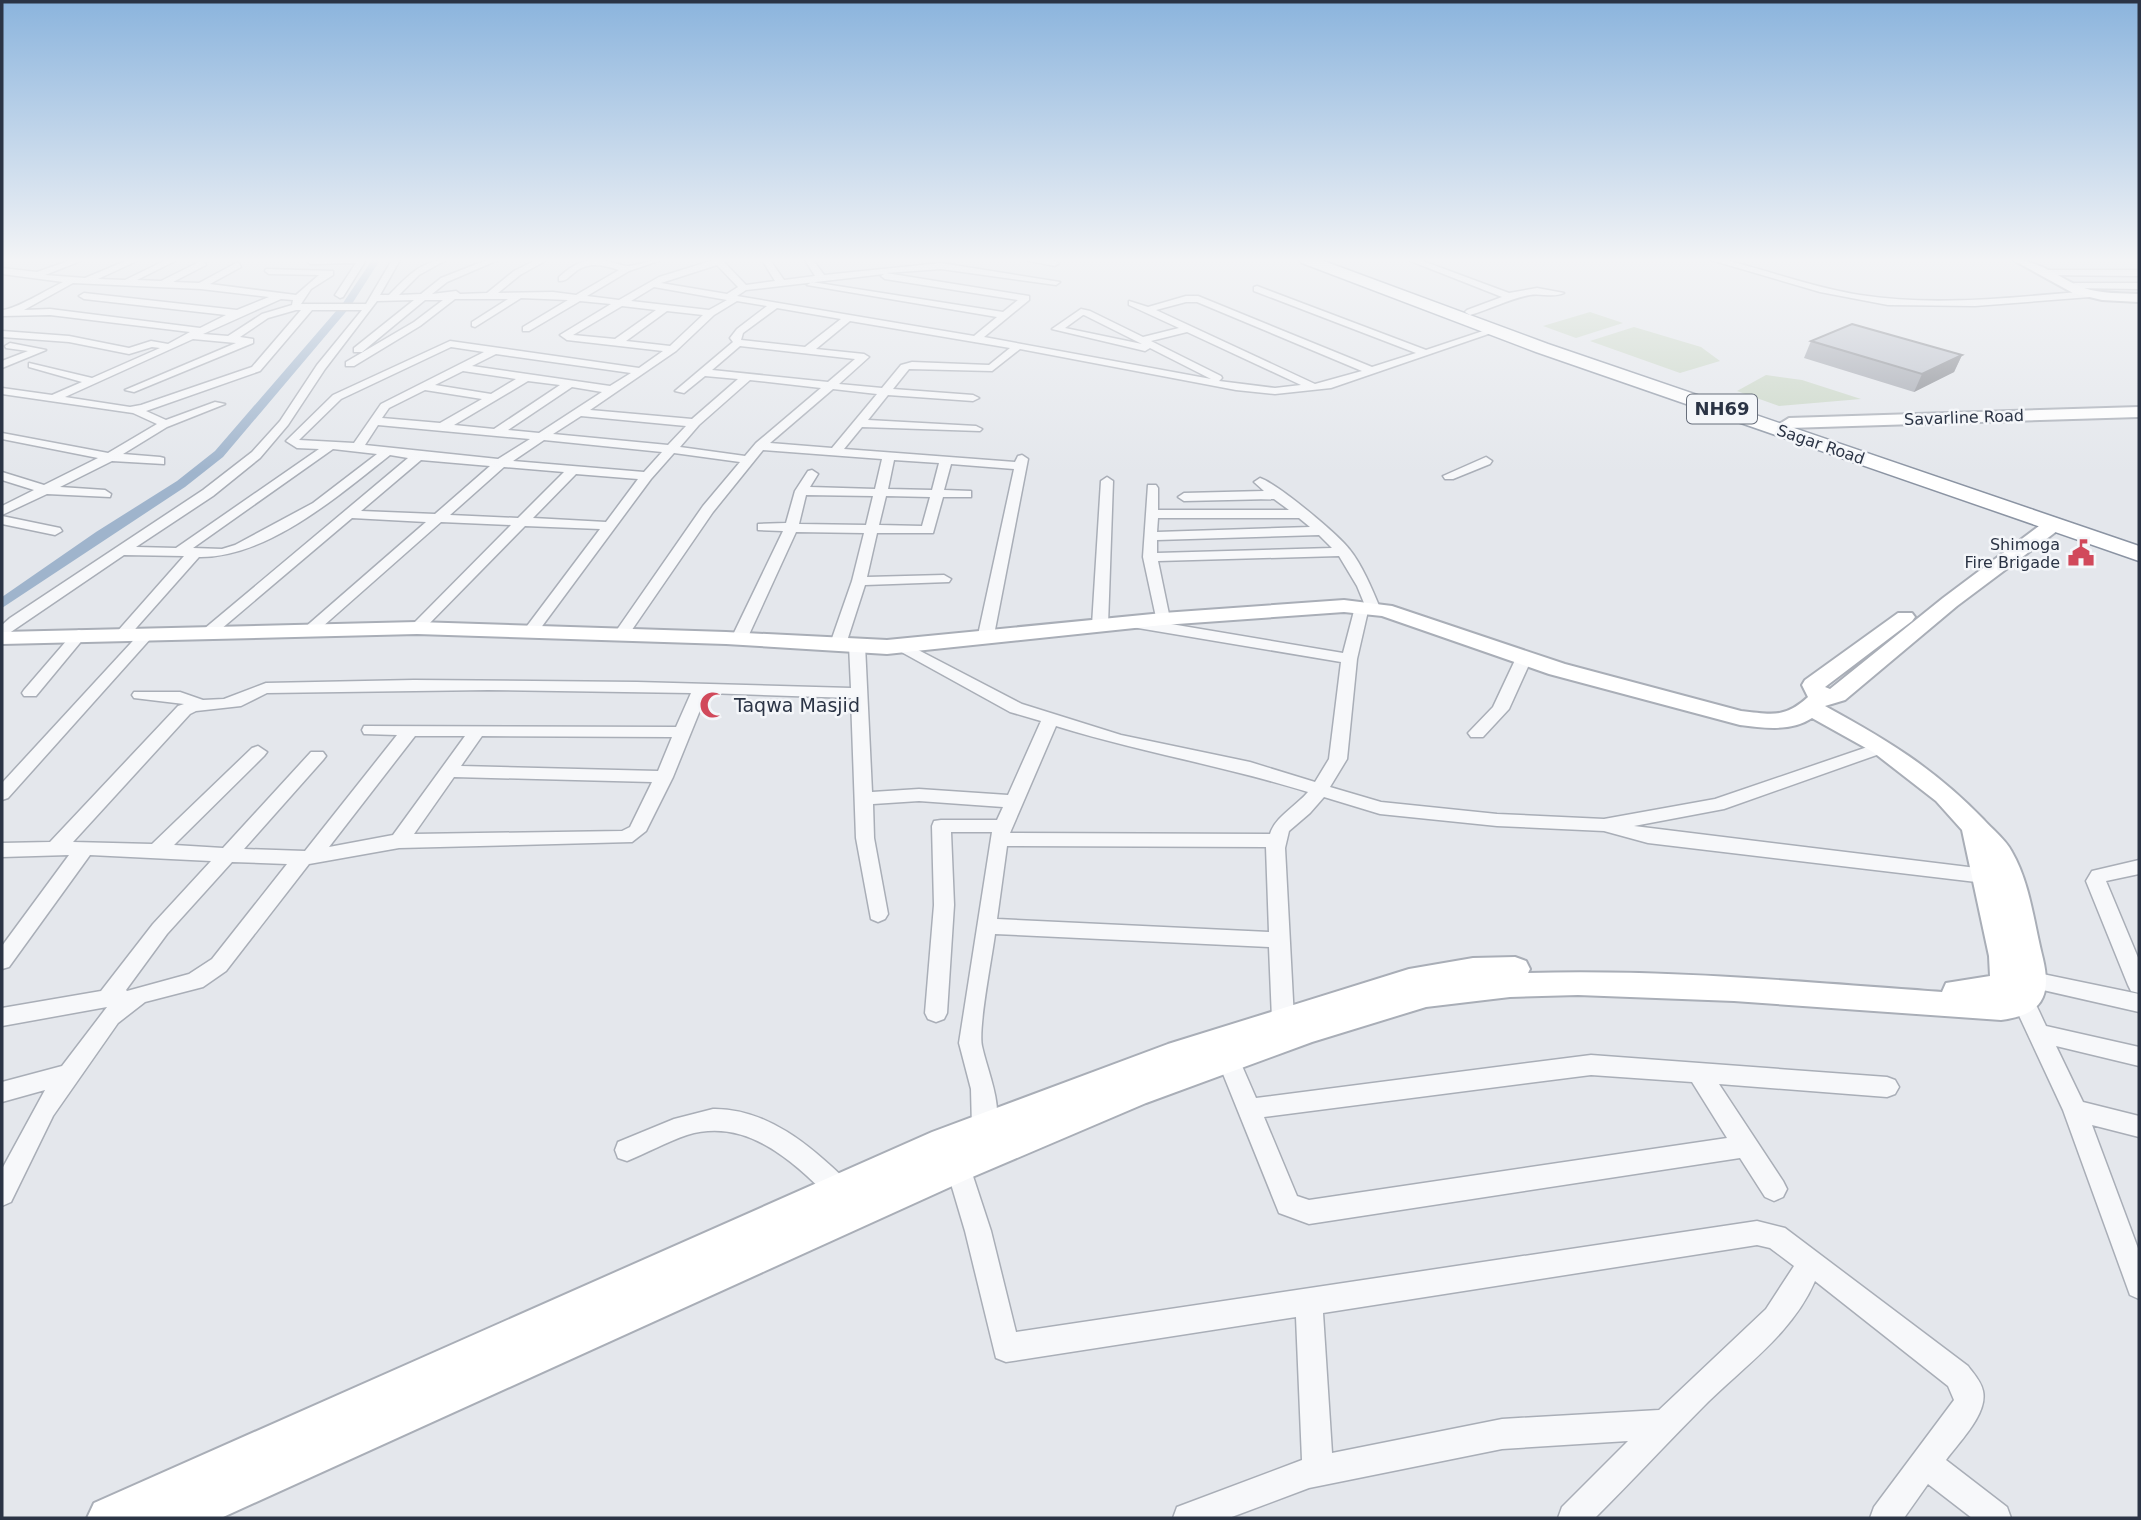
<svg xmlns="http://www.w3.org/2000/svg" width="2141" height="1520" font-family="'DejaVu Sans',sans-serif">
	<rect width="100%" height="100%" fill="#e4e7ec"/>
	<path fill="#c9d6c5" d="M1590,312L1623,323L1576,338L1543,326Z
		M1634,327L1701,347L1720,361L1680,373L1590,341Z
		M1766,375L1802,380L1861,399L1779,406L1737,391Z"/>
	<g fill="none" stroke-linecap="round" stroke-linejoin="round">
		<path fill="#9fb4cc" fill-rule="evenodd" d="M372,260H380L350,307L223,457L185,487L2,608V597L96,532L177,481L215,451L343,303Z"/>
		<g stroke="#a9aeb7" stroke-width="3">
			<path id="street" d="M71,260H83L45,275L85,278L128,260H139L98,279L125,280L166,260H177L137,280L161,281L203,260L206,265L173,282L199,283L238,262L241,267L210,284L296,295L319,275L269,274L265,271L266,269L333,271V275L311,289L301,304H366L392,260H400L380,295H389C405,279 421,260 446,260L419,275L399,295L421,294L441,278L487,260H498L447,282L432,294L456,291L460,294L487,293L514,271L536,260H547L520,275L498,293L553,292L576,295L619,270C602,265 588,261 574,273C567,278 567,281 559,281V277C575,262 589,257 611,262C616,263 622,266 628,266C639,265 649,260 661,260L629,271L587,296L619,300L659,277L714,260H727L724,262L746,285L775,281L762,260H770L784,280L815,276L805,260H813L824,275L941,263L1060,282L1056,285L941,269L886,273L1029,296V300L984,337L1211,379L1150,348L1145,351L1052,329L1081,309L1090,311L1143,337L1179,328L1129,305V301L1148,307L1186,296H1198L1372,367L1416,353L1254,291V287L1257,286L1426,350L1492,328L1500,330L1331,388L1275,394L1236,390L1020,349L992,371L909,369L893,389L973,395L979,398L973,401L888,395L868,420L976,426L982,429L980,431L862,427L844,449L1015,462L1018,456L1022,455L1028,459L994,635L986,640L978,635L1014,469L951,464L944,490L971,491V497H943L933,533H877L867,577L944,575L951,579L949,582L865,585L846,644L838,649L833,647L830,644L852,581L864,533L796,532L747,639L739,644L734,642L731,639L783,531L758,530V524L786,523L795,491L808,471L812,470L818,474L810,487L875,489L882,459L763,450L713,512L627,637L622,639L614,634L703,506L740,462L674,453L651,479L537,633L532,635L524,630L600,529L525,526L422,631H412L409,628L412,625L511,525L441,522L313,635H303L300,632L303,629L426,522L352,518L214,635H204L201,632L204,629L408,458L390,455C338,496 267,558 199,557L129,636L124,638L116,633L184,556L124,555L2,638V625L10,618L203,490L252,452L280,421L317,365L362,310H312L260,371L146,411L166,420L215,402L225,404L167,427L123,454L160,457L164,458V464L112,461L60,487L105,490L111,494L110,497L47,494L2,515V506L34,490L2,480V472L44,485L98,458L2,439V433L108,453L157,424L133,413L2,394V388L52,395L82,382L29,367V363L92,378L160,348L152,347L129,354L69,342L2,337V331L69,336L129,348L151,341L168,344L190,332L50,315L2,316V310C15,310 48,289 63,282L2,274V268L37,272ZM717,265L738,287L727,294L661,283ZM884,274L881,276L885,279L1018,300L1003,312L812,282L807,285L997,317L974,336L737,296L746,290ZM73,283L201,289L269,297L237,310L84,293L79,296L84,299L226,315L200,328L50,309L24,310ZM654,287L727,300L709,310L631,301ZM521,298L568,300L523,327V331H529L580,301L611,304L560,335L567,340L663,351L639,368L450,341L333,395L286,441L297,448L319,449L176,548L136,547L213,496L260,458L288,425L325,369L377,301L414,300L354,348V352H362L425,300H443L414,322L346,362V366H354L420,326L455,299H508L472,322V326L475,327ZM281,299L293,300L292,305L262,314L228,336L203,334ZM737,301L767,306L737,329L730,338L733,342L675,391L684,393L705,376L738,379L692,419L590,410L676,351L714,315ZM1186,302H1197L1362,371L1315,384L1156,310ZM622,306L656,310L615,339L573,335ZM777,308L841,319L805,347L741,340L743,333ZM296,310H301L252,367L141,405L130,407L65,397L193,339L236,343L125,390L134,392L253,343V339L240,337L268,318ZM667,311L703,315L670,346L626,341ZM1083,315H1084L1142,344L1065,328ZM850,321L1010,348L989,365L912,362L901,365L882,388L839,384L869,357L864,354L816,349ZM1187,332L1301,385L1275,388L1219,381L1222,378L1221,376L1151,341ZM740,346L855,359L828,382L712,370ZM451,347L484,352L381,404L354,443L299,440L341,399ZM496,354L631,373L610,386L472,366ZM463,371L516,379L491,394L435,385ZM750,380L821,388L756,443L745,456L680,447L699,425ZM528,381L560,385L494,429L454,425ZM572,387L602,392L539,433L508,430ZM833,389L877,394L832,448L770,443ZM425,390L482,399L440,423L382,418L389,408ZM581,416L686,426L668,445L553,434ZM378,425L530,439L498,459L365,445ZM544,440L662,452L644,472L513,461ZM333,449L377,454L313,503L235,545L222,549L193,548ZM421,460L490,466L435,514L361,511ZM894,460L939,463L932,490L888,489ZM504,467L564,472L518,518L450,515ZM576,474L638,479L606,522L533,518ZM806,495L873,496L866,525L799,524ZM886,496L930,497L922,526L879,525Z
				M306,260H366L343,297L340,298L335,295L356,263L310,264Z
				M1025,260H1051L1059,263L1055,266Z
				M1408,260H1420L1509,293L1537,288L1564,293C1554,298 1541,293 1530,295C1509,299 1491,309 1470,315L1465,312L1467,310L1502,297Z
				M1711,260H1725C1770,271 1814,288 1860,295C1936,307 2014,297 2090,291L2095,294L2090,297L1975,306L1888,305L1820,292Z
				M2044,270H2139V276L2041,275L2040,273Z
				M2075,283H2139V289L2072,288L2070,286Z
				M10,343L46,350L2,368V361L28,351L6,348L5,346Z
				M1486,457L1492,461L1490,464L1453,479H1445L1443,476Z
				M1107,477L1113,481L1108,625L1100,630L1092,625L1101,481Z
				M1260,478C1278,484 1339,535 1350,550C1362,565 1372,589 1380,608L1378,611H1368L1357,659L1347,759L1330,787L1381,802L1497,814L1604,819L1715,799L1882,742L1891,747L1888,751L1724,809L1634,826L1993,870L2000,872L2003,877L2000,882L1993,884L1648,843L1604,831L1497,826L1380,814L1324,797L1310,813L1289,831L1285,848L1294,1019L1291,1025L1283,1028L1275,1025L1272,1019L1269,947L995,934C992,958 978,1028 982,1046C988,1074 1005,1108 993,1136L984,1139L975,1136L972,1128L971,1089L959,1043L992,832H951L954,905L947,1013L944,1019L936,1022L928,1019L925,1013L934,905L932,826L934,821L941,820H997L1003,807L919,801L873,804L874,838L888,914L885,919L878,922L871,919L856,838L851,698L707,693L673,777L646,831L632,842L399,848L309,864L226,971L203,987L145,1002L118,1023L53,1116L11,1202L2,1206V1169L45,1090L2,1102V1082L62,1066L107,1007L2,1026V1008L101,991L153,924L211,861L90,855L9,967L2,969V946L69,855L2,857V843L50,842L178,706L184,704L134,698L132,695L134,692H180L203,700L224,699L266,683L414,680L637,682L851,688L849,645L857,640L865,645L872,792L919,789L1008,795L1041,721L1010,712L896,649L893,646L901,641L1022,704L1121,735L1250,762L1315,782L1329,759L1341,662L1132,627L1124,622L1132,617L1157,622L1143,557L1148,485H1156L1158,488V510H1289L1274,499L1184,501L1178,497L1184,493L1264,491L1254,482ZM1158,518H1299L1310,527L1157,532ZM1319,535L1332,548L1157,553V540ZM1339,556L1357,586L1364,603L1355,607L1343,653L1165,623L1170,619L1158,561ZM488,690L691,693L676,727L364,726L362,730L364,734L397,735L305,851L244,849L323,760L326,756L323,752H311L223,848L174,845L264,756L267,752L258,746L252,748L152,844L73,842L190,714L196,711L241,706L267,693ZM1056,726C1139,752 1225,766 1308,792C1296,806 1275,817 1270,834L1010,833ZM415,736H465L393,835L329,847ZM482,736L672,737L658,771L461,766ZM454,777L652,782L630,827L622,831L414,834ZM1007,846L1266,847L1269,932L997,919ZM232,862L287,864L212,959L189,974L127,991L126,990L167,934Z
				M2,516L60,528L62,531L55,535L2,524Z
				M147,629L155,634L152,637L8,798L2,800V783L142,631Z
				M79,630L84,632L87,635L84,638L36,696H24L22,693L24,690L74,632Z
				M1524,653L1532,658L1509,709L1483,737H1471L1468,733L1493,707L1516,658Z
				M2139,860V874L2106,881L2139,960V993L2131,991L2128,985L2086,881L2092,871Z
				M2033,972L2139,994V1012L2025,986L2022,980L2025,974Z
				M2016,986C2033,992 2038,1010 2046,1026L2139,1047V1066L2056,1046L2083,1102L2139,1116V1137L2092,1125L2139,1251V1299L2130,1295L2063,1110L2016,1009L2005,995L2008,989Z
				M1228,1049L1236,1052L1256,1098L1591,1055L1887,1077L1895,1080L1899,1087L1895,1094L1887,1097L1719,1084L1783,1181L1787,1189L1783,1197L1774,1201L1765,1197L1740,1158L1309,1224L1279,1213L1217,1059L1220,1052ZM1591,1075L1692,1082L1727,1138L1309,1200L1297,1196L1264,1117Z
				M713,1109C767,1108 812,1147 849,1183L853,1191L849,1199L840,1203L831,1199C792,1160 746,1117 687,1135C666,1142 647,1153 627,1161L618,1158L615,1150L618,1142L674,1119Z
				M958,1156L967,1159L970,1167L991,1231L1016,1332L1757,1221L1785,1228L1968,1366C1973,1373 1981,1381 1983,1391C1988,1414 1959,1442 1946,1460L2007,1507L2011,1518H1972L1928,1484L1904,1518H1870L1874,1507L1954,1400L1948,1386L1815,1281C1793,1332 1747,1364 1708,1402C1670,1440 1633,1480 1595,1518H1558L1562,1507L1628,1441L1502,1449L1309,1488L1229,1518H1173L1177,1507L1302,1460L1296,1317L1006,1362L996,1358L965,1231L946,1167L949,1159ZM1757,1245L1770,1248L1794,1266L1766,1309L1659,1410L1502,1419L1332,1453L1323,1313Z"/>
		</g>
		<g stroke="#a9aeb7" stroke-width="4">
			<path id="secondary" d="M2013,260C2040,260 2059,279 2084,288C2102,294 2121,293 2139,294V302L2102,300L2073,293Z
				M2139,407V417L1789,428L1781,423L1789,418Z
				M2054,518L2063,524L2061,528L1957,606L1845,700L1825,706C1887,740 1934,768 1984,820C1993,830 2006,840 2012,852C2030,883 2034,924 2043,959C2052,997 2041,1015 2001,1020L1734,1001L1578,995L1510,997L1426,1007L1312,1042L1146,1103L970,1178L221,1518H87L94,1503L932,1132L1168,1044L1409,969L1473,958L1515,957L1526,961L1530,969L1528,973C1666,969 1805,982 1942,992L1946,983L1990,976L1989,956L1962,830L1936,801L1873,752L1812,718C1791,732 1764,728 1740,725L1549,674L1382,616L1344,612L1163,625L887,654L726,644L417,634L2,644V632L417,622L726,632L887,640L1163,613L1344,600L1392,606L1565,664L1741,711C1771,714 1784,719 1808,697L1802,685L1805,680L1898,613H1912L1915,617L1912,621L1825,687L1830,689L1943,598L2047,520Z"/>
		</g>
		<g stroke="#8b94a3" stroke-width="3">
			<path id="highway" d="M1299,260H1321L1548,344L2139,546V561L1536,352L1302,263Z"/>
		</g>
		<use href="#street" fill="#f7f8fa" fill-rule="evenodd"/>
		<use href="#secondary" fill="#fff" fill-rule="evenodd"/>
		<use href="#highway" fill="#fff" fill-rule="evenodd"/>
	</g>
	<path fill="#a1a5ae" d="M1811,341L1962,355L1954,372L1914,392L1804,358Z"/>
	<path fill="#83868d" d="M1962,355L1954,372L1914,392L1922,374Z"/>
	<path fill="#bbc0ca" stroke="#83868d" stroke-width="2" d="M1852,324L1962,355L1922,374L1811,341Z"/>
	<linearGradient id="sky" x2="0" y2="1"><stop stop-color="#8bb4dd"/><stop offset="0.55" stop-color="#f3f4f6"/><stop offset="1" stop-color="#f3f4f6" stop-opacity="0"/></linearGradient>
	<rect width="2141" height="473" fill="url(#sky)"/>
	<defs>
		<g id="civic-bare" transform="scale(2.1)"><path d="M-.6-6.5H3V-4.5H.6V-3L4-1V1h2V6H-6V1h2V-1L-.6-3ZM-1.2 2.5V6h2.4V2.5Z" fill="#d1495b" stroke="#f4f6f9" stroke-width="2.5" paint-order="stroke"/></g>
		<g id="mosque-bare" transform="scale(2.1)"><path d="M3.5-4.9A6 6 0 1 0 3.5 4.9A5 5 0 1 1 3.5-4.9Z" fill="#d1495b" stroke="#f4f6f9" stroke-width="2.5" paint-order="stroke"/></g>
	</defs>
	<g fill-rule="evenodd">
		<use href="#civic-bare" x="2081" y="553"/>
		<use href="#mosque-bare" x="713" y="705"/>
	</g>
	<g text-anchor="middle" stroke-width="5" stroke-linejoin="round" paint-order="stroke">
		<g font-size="16" fill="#2b3445" stroke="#f4f6f9">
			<text transform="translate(1964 417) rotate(-2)" y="6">Savarline Road</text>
			<text transform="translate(1821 444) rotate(19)" y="6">Sagar Road</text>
		</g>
		<g font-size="16" fill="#2b3445" stroke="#f4f6f9" text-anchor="end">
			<text x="2060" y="550">Shimoga<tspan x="2060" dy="18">Fire Brigade</tspan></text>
		</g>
		<rect fill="#f4f6f9" stroke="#676e7b" stroke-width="2" x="1687" y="394.5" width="70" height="29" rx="5"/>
		<g font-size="18" font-weight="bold" fill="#2b3445">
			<text x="1722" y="415">NH69</text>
		</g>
		<g font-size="19" fill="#2b3445" stroke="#f4f6f9" text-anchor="start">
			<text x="734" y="712">Taqwa Masjid</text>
		</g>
	</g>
	<rect width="2141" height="1520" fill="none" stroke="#2b3445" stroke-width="7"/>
</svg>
